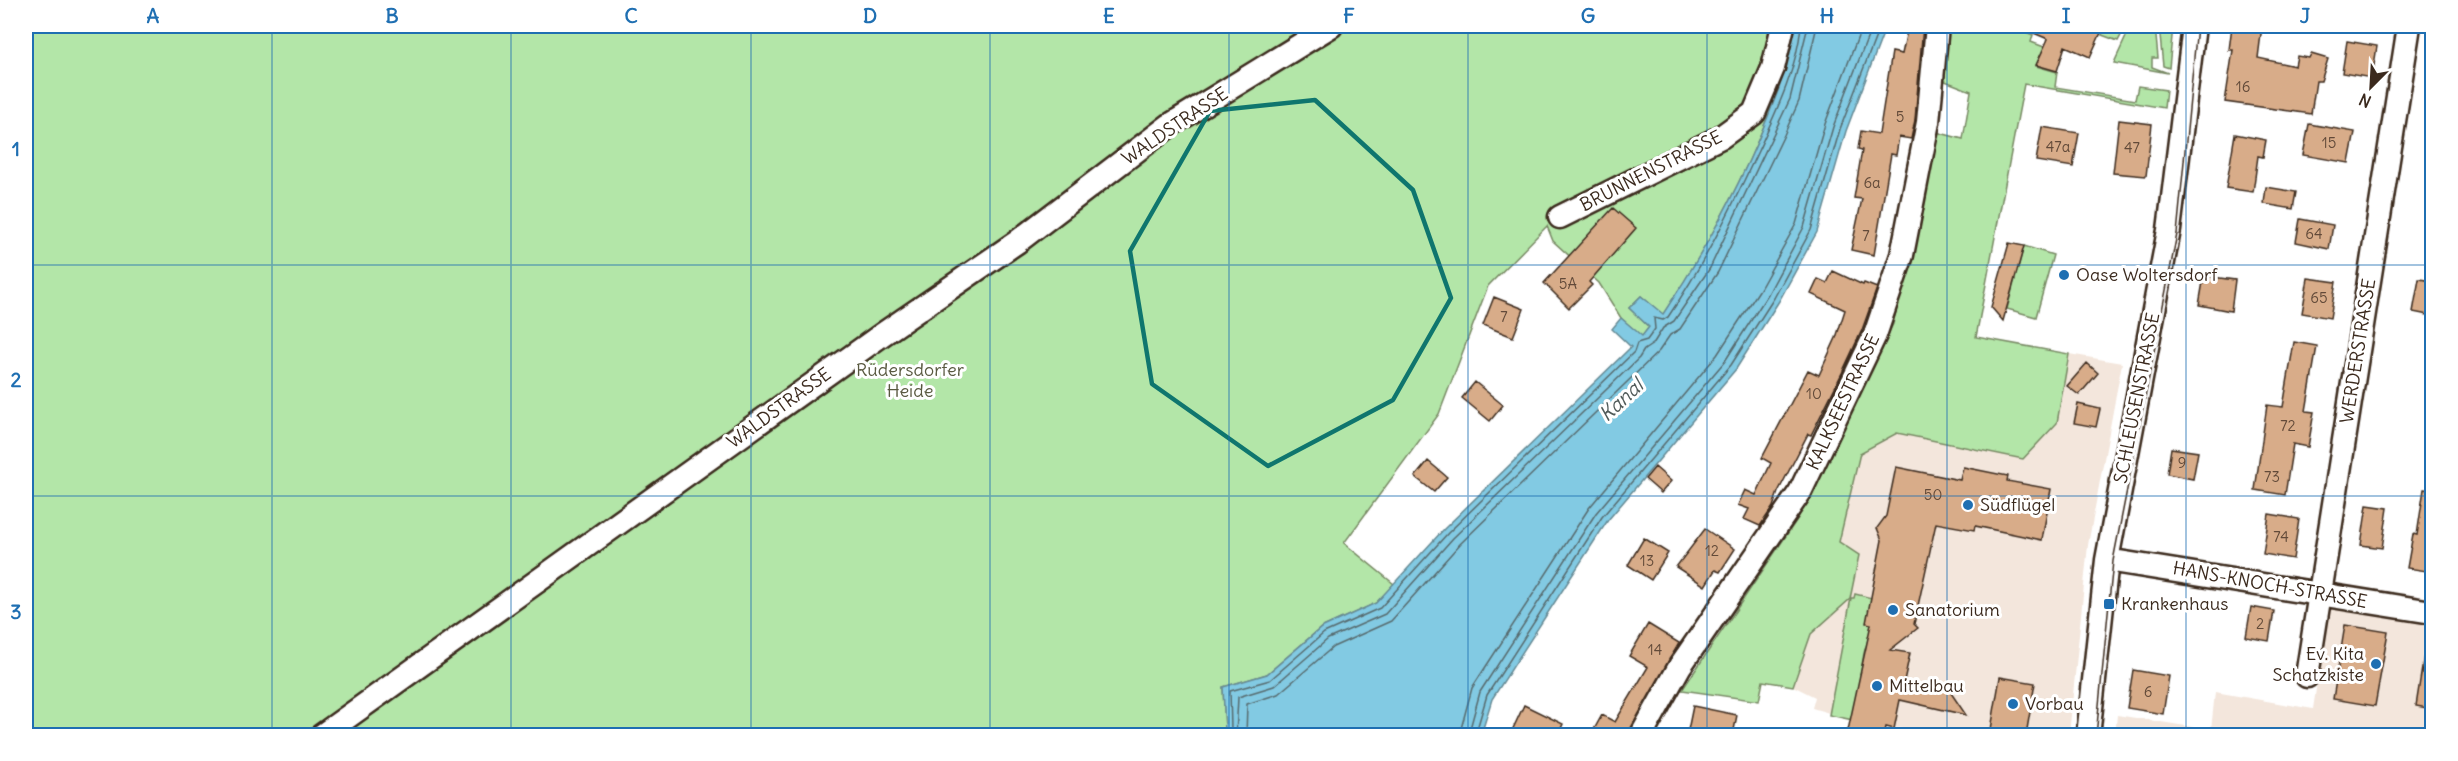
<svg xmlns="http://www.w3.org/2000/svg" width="2458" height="761" font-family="Delius,sans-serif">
	<rect width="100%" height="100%" fill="#fff"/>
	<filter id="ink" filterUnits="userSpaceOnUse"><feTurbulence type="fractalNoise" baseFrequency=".0167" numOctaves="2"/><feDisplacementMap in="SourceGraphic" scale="12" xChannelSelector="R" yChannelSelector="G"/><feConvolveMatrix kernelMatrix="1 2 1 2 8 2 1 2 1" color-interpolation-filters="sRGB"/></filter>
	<g filter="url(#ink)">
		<path fill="#f3e6dc" d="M1893,324L2122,363L2088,545L2069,735H1904L1905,728L1894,729L1853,720L1812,708L1815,697L1793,686L1763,681L1759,701L1682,690L1798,518Z
			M2329,604L2432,619V735L2115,736L2117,715L2211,730L2215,692L2313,709Z"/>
		<path fill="#b3e6a8" stroke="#778863" stroke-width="1.5" d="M26,26H1795C1789,49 1785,74 1776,96C1747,172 1708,247 1663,315L1641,296L1629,308L1649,327L1642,337L1621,318L1599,283L1553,241L1547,226L1488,286L1439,414L1344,543L1394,584L1376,603L1321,628L1267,674L1223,687L1225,729L1220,736L26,735Z
			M1944,26H2011L2033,35L2031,42L2044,47L2036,66L2057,72L2055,87L2135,100L2138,86L2166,90L2164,108L2024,84L1976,337L2069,354L2057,423L2023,459L1897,433L1860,453L1839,542L1859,555L1850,599L1811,634L1793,686L1763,681L1759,701L1682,690L1798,518L1893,324L1936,132L1963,139L1971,91L1940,79Z
			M2115,26H2126L2118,41L2102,35L2105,27L2112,30Z
			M2131,26H2155L2158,58H2152V67L2168,73L2114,63Z
			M2159,26H2173L2169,68L2163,66Z
			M2024,246L2053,255L2036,317L2007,309Z
			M1855,594L1872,598L1873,624L1864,653L1853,720L1829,715L1851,598H1854Z"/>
		<path fill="#82cae3" stroke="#668a94" stroke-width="1.5" d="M1795,26H1886L1846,131L1817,232L1779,301L1736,369L1608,520L1492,699L1481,735L1220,736L1225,729L1223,687L1267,674L1321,628L1376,603L1444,529L1631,347L1612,329L1621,318L1642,336L1649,327L1629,308L1641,296L1663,314C1708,247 1747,172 1776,96C1785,74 1789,49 1795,26Z"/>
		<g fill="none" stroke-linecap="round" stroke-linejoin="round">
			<path stroke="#576a6d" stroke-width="1.5" d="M1227,736L1231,729L1230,691L1270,680L1324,633L1380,608L1448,533L1634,352L1637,343L1647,340L1655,329L1654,318L1663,320L1668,317C1704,264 1731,209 1758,151C1776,112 1797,69 1801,26
				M1236,736L1238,697L1274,686L1328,639L1385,614L1453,538L1639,358L1644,350L1653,344L1663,328L1674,321L1710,268L1790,99L1808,26
				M1246,736L1247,704L1278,694L1333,647L1391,621L1460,544L1659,351L1670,335L1680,329L1718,272L1784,135L1799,101L1817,26
				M1459,736L1472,688L1589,508L1717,355L1760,289L1796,224L1825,124L1862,26
				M1468,736L1480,692L1596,513L1725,361L1768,294L1804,227L1833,127L1872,26
				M1475,736L1487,695L1602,517L1731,365L1774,298L1811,230L1840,129L1880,26"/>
		</g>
		<path fill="#d8ac89" stroke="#3b2a1e" stroke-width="1.5" d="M1908,26H1923L1915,120L1911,139L1899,137L1896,155L1891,154L1874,255L1851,250L1862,199L1854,198L1862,150L1858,149L1861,131L1879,134L1892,52L1902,54Z
			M2017,26H2104L2090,57L2065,46L2057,71L2036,65L2048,39Z
			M2232,26H2262L2258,58L2295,66L2297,56L2309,58L2311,54L2328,59L2321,81H2316L2311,114L2225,102L2233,50H2229Z
			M2347,41L2377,46L2372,78L2342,73Z
			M2119,120L2152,124L2146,176L2113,173Z
			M2309,124L2355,132L2349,163L2303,155Z
			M2042,127L2079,133L2073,167L2036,161Z
			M2235,134L2266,140L2263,157L2258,156L2253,192L2226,188Z
			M2266,187L2296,192L2293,209L2264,204Z
			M1613,208L1636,228L1589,282L1592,285L1569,308L1544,283Z
			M2300,219L2333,225L2329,249L2296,242Z
			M2009,243L2024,246L2003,321L1991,307Z
			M1833,271L1863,285L1864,283L1877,288L1862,330L1842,373L1811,435L1808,434L1778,492L1773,507L1760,526L1744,519L1749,509L1738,505L1745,490L1756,495L1771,463L1762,458L1808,370L1819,375L1836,338L1845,310L1811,294L1818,279L1827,283Z
			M2204,276L2235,280L2231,311L2199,305Z
			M2308,278L2336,282L2330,318L2302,313Z
			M2419,279L2433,281V316L2413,312Z
			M1494,297L1524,309L1513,337L1483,325Z
			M2294,342L2317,346L2306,411L2314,412L2308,447L2293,444L2285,495L2255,490L2267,405L2283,407Z
			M2087,363L2098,373L2079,395L2067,386Z
			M1475,382L1503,405L1490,421L1462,398Z
			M2078,404L2100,409L2096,427L2074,423Z
			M2171,448L2198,452L2193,479L2167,474Z
			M1428,461L1447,477L1434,492L1415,477Z
			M1655,467L1671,481L1661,493L1645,479Z
			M1896,467L1960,480L1963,467L2008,476L2007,481L2051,489L2042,540L1975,526L1974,530L1936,523L1914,624L1918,628L1890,650L1910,653L1904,681L1949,690L1966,715L1900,700L1894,729L1886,727L1884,735H1847L1871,624L1866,623L1882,540L1877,528L1886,516Z
			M2424,489L2433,490V572L2407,568L2413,534L2417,535Z
			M2367,505L2388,508L2382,548L2361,545Z
			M2269,514L2299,519L2293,559L2263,554Z
			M1705,529L1735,549L1720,572L1715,570L1705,586L1676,567Z
			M1644,538L1668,553L1651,580L1628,565Z
			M2251,607L2274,611L2269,641L2246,637Z
			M1648,624L1679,643L1628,735H1591L1602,715L1615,722L1648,667L1629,656Z
			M2345,625L2388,632L2375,706L2333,699Z
			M2424,655H2433V709L2416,706Z
			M2133,670L2169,676L2163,714L2127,708Z
			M2000,677L2035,683L2026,735H1990Z
			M1524,705L1563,724L1558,735H1510Z
			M1693,706L1737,715L1733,735H1687Z"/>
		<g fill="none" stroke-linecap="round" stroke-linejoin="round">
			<g stroke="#3b2a1e" stroke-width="27">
				<path id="minor" d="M1560,217L1721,137L1754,113L1773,68L1783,26
					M2107,560L2432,612
					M2307,676L2409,26
					M321,736L883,334L1017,242L1170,125L1331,26
					M1641,736L1680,666L1800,492L1875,335L1902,255L1928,122L1937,26
					M2088,736L2107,560L2169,230L2194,26"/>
			</g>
			<use href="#minor" stroke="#fff" stroke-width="22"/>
			<path stroke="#3b2a1e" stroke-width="1.5" d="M2096,736L2113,561L2177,234L2197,26"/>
		</g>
	</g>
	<path fill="none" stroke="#0f766e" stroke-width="4.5" stroke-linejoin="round" d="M1315,100L1413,190L1451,298L1393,400L1268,466L1152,384L1130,251L1210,111Z"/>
	<path fill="none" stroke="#1f6fb2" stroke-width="1.5" stroke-opacity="0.55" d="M272,26V736M511,26V736M751,26V736M990,26V736M1229,26V736M1468,26V736M1707,26V736M1947,26V736M2186,26V736M26,265H2432M26,496H2432"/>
	<g fill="#1f6fb2" stroke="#fff" stroke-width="2">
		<circle cx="2064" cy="275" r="6"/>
		<circle cx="1968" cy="505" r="6"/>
		<rect x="2103" y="598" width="12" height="12" rx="3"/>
		<circle cx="1893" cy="610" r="6"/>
		<circle cx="2376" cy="664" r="6"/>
		<circle cx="1877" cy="686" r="6"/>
		<circle cx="2013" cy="704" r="6"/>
	</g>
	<g text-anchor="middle" stroke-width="6" stroke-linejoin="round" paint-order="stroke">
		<g font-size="15" fill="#624a39">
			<text x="2243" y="92">16</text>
			<text x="1900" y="122">5</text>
			<text x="2329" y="148">15</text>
			<text x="2058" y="152">47a</text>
			<text x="2132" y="153">47</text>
			<text x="1872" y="188">6a</text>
			<text x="2314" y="239">64</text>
			<text x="1866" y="241">7</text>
			<text x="1568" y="289">5A</text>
			<text x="2319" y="303">65</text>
			<text x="1504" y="322">7</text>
			<text x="1814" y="399">10</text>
			<text x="2288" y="431">72</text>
			<text x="2182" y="468">9</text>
			<text x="2272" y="482">73</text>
			<text x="1933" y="500">50</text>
			<text x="2281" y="542">74</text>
			<text x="1712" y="556">12</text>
			<text x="1647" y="566">13</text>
			<text x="2260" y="629">2</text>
			<text x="1655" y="655">14</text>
			<text x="2148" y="697">6</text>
		</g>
		<g font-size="18" fill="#3b2a1e" stroke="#fff">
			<text transform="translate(1175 126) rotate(-34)" y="6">WALDSTRASSE</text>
			<text transform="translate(1651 171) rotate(-27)" y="6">BRUNNENSTRASSE</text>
			<text transform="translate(2358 351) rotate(-81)" y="6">WERDERSTRASSE</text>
			<text transform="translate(2137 398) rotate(-79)" y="6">SCHLEUSENSTRASSE</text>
			<text transform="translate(1843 402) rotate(-65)" y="6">KALKSEESTRASSE</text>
			<text transform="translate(779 408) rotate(-36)" y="6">WALDSTRASSE</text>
			<text transform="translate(2270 585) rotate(10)" y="6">HANS-KNOCH-STRASSE</text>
		</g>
		<g font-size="18" fill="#3b2a1e" stroke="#fff" text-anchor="start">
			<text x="2076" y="281">Oase Woltersdorf</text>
			<text x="1980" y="511">Südflügel</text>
			<text x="2121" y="610">Krankenhaus</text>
			<text x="1905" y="616">Sanatorium</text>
			<text x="2364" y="660" text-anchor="end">Ev. Kita<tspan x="2364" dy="21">Schatzkiste</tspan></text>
			<text x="1889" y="692">Mittelbau</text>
			<text x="2025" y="710">Vorbau</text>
		</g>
		<g font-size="18" fill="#595940" stroke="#fff">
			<text x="910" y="376">Rüdersdorfer<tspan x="910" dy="21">Heide</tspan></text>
		</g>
		<g font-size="20" font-style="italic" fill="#505a59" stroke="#fff">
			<text transform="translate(1621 400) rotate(-43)" y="7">Kanal</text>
		</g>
	</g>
	<rect width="2458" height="761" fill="none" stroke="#fff" stroke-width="66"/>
	<g transform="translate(2371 87) rotate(204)" stroke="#ffffff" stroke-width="4.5" paint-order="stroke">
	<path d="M0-4.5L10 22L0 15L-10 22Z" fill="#3b2a1e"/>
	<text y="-9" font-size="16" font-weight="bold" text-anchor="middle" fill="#3b2a1e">N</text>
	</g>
	<rect x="33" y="33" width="2392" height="695" fill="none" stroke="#1f6fb2" stroke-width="2"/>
	<g font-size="20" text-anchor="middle" font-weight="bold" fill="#1f6fb2">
		<text x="153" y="23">A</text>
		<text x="392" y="23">B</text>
		<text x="631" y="23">C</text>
		<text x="870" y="23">D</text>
		<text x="1109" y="23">E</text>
		<text x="1349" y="23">F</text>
		<text x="1588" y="23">G</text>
		<text x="1827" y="23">H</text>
		<text x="2066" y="23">I</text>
		<text x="2305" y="23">J</text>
		<text x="16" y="156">1</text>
		<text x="16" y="387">2</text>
		<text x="16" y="619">3</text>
	</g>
</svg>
